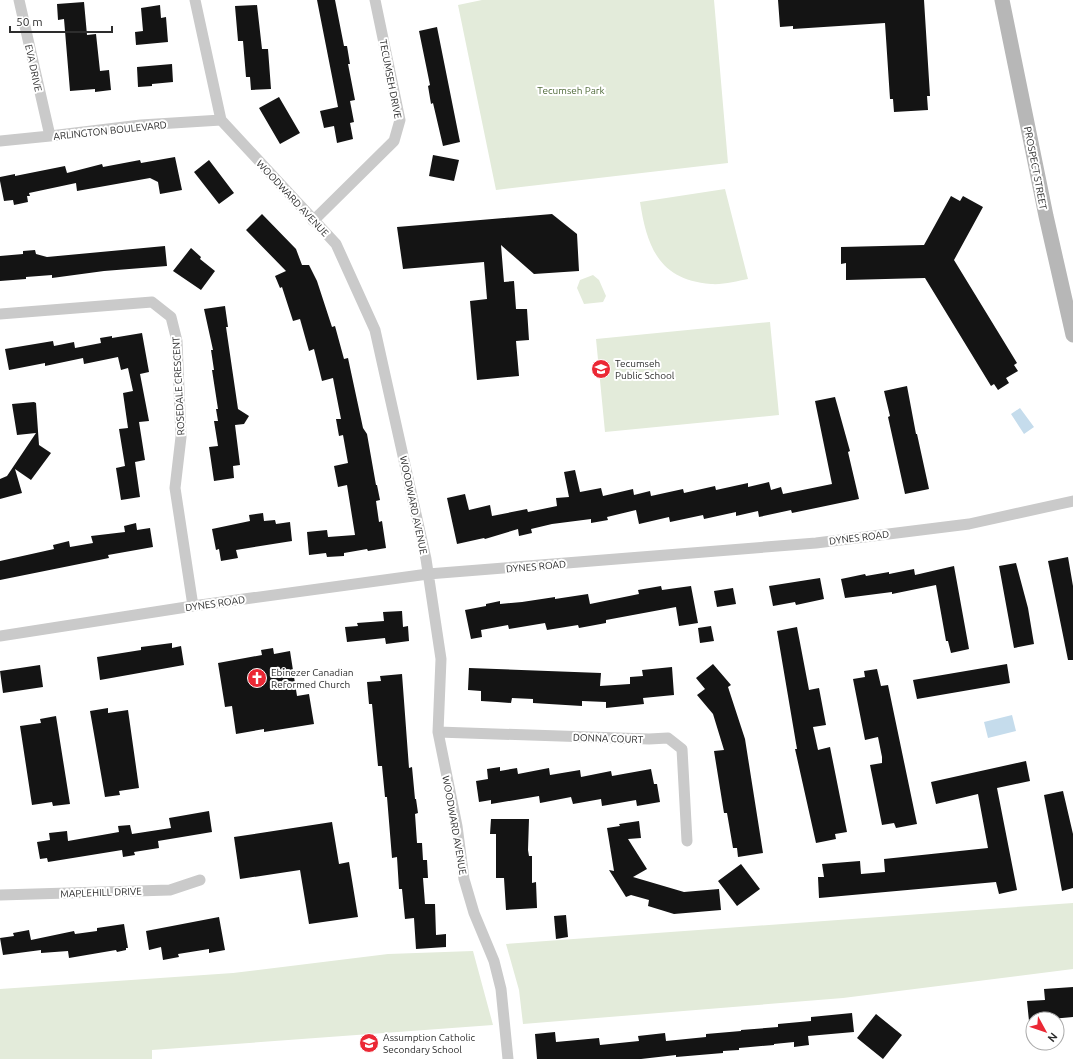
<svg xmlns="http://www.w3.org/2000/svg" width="1073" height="1059" font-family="Ubuntu,sans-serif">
	<rect width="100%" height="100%" fill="#fff"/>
	<path fill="#e3ebda" d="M482,0H714L728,163L496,190L458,5Z
		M725,189L748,279C737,281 723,285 711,284C659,280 647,247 640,202Z
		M593,275L599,280L606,296L603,302L584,304L577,288L580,280Z
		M770,322L779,415L605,432L596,339Z
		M1073,903V969L843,998L523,1024L519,990L506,944Z
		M473,951L493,1025L152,1050V1059H0V989L233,973L388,954Z"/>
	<path fill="#c5dcec" d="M1020,408L1034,427L1024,434L1011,414Z
		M1012,715L1016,731L988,738L984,722Z"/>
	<path fill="#141414" d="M317,0H335L344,46H347L350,64H348L355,100L350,101L354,122L350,123L353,139L337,143L334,126L324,128L320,111L338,107Z
		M778,0H924L930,96H927L928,110L894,112L893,99H890L885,23L793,29V26L780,27Z
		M84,2L87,35L96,34L100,71L109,70L111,90L95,92V89L70,91L64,19L58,20L57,4Z
		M160,5L161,18L166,17L168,42L136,45L135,32L143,31L141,8Z
		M257,5L262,49H268L271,89L251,90L250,77H246L243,41H238L235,6Z
		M437,27L460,142L443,146L433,103L431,104L428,86L430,85L419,31Z
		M172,64L173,82L152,84V86L138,87L137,67Z
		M279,97L300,133L280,144L259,108Z
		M433,155L459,160L454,181L429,176Z
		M175,157L182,190L160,194L158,182L150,178L77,191L76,183L29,193L30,196H27L28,202L14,205L13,200L4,201L0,181V177L15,174V176L65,166L67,173L102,164L103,167L140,160L141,163Z
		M209,160L234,193L219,204L194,172Z
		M951,196L960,201L963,196L983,207L954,260L1017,363L1014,365L1018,371L1006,378L1009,383L998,390L994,384L991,386L925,278L846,280V263L841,264V247L924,245Z
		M262,214L296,249L302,265H309L317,281L332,327L335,326L344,359L348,358L363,428L367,434L376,485H377L380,500L376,501L379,522L382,521L386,548L368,551L367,549L344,553V556L327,557L326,553L309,555L307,532L327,530L328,537L355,535L347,485L338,487L334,466L348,463L343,435L339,436L336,419H341L333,378L322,381L314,349L309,351L300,319L293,321L282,287L280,288L275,276L286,271L246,230Z
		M552,214L577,234L579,271L534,274L501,245L504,282L514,281L516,309H527L529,340L516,341L519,376L477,380L470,301L487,299L484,262L403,269L397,227Z
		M165,246L167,266L104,271L52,278V275L26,277V279L0,281V256L23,254V251L35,250L36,254L47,257Z
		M191,248L201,257L200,259L215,271L201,290L173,271Z
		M225,306L228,327H226L238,409L249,416L244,424L235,425L240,465L233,466L234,478L214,481L209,447L218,446L214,421H218L216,409H218L212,370H214L211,350H213L204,309Z
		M142,333L149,372L140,374L149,421L139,422L145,460L135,462L140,497L121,500L116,468L125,466L119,429L128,428L123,393L133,391L128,368L121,370L118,357L84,364L83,358L45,366V363L9,370L5,349L53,341L54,346L74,342L75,348L101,343L100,338L112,336V338Z
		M907,386L916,434H917L929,489L905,494L888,417L890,416L884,391Z
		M835,397L850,451L848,452L859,499L792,513L791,510L759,517L758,511L736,516V512L704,519L703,515L670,522L669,517L639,524L636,510L607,517L608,520L591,523V519L552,524L531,529L532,533L519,536L518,529L485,539L484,538L457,544L447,498L465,494L469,510L490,505L492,516L527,509L528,512L557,506L556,498L569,497L564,472L575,470L580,492L601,488L603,496L633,489L634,495L650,491L651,496L683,489L684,493L715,486L716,490L748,483V487L769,482L771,490L781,487L783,494L832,484L815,401Z
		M34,402L36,403L39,445L51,453L31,480L15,469L22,493L0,499V479L7,476L36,433L17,435L12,404Z
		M263,513L264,521L275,520L276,524L290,522L292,541L236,550L238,558L221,561L219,549L216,550L212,529L250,521L249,515Z
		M136,523L137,530L150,528L153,547L108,555L109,558L0,580V561L54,549L53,545L69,541L70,547L93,543L91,536L125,532L124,526Z
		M1068,557L1073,586V660H1068L1048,561Z
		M1016,563L1028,608L1034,644L1014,648L999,566Z
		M954,566L969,649L951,653L948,641H946L936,585L892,594V592L845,598L841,579L865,574L866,576L889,572V574L914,569L915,575Z
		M820,578L824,599L796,605L795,602L773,606L769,586Z
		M661,586L662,590L691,586L698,623L679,626L676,607L606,620V623L579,628L578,625L547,630L545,623L509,629L508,625L481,630L482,637L471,639L465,610L486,606V604L500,601V604L522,602L555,597V599L588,594L590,604L639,594L638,590Z
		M733,588L736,604L717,607L714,591Z
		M402,611L403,627L408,626L409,641L386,644L385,638L347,642L345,627L358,626L357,623L384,621L383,612Z
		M711,626L714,641L700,643L698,628Z
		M797,627L809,690L819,688L826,725L813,727L818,750L830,747L847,832L835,834L836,839L816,843L795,749H797L777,631Z
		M172,643V648L181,646L184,665L100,680L97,657L141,650V647Z
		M273,648L274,654L290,651L297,696L309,694L314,724L264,732V729L236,734L232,706L225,707L218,663L262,655L261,650Z
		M713,664L731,685L728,687L745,739L763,853L738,857L737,848H733L727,813H724L714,751L724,750L713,714L697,695L705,689L696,678Z
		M1007,664L1010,683L917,699L913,680Z
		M40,665L43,687L3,693L0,671Z
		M672,667L674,695L643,698L644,704L606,708V702L582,701V706L549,704L533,703V699L512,698L511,703L497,702L481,701V691L468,690L469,668L601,673L600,686L630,684V677L643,676L642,670Z
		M877,669L881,686L888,685L917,824L896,828L894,823L882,825L870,765L882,763V757L878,737L865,740L853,679L865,677L864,671Z
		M402,674L409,768L412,767L415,799H416L418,813L415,814L417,843H422L423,860H427L428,878H423L425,904H435L436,935L446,934V947L416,949L414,918L405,919L402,889H399L397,857L392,858L387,797H385L382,766H378L372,704H369L367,682L381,681L380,676Z
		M108,708V713L128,710L139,788L119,791L120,795L105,797L90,711Z
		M56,716L70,804L53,806L52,802L32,805L20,726L41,723L40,719Z
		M1026,761L1030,781L997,788L1017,890L999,894L996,882L819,898L818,877H824L822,864L860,861L861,874L885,872L884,859L988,848L978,794L936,804L931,782Z
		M500,767V771L517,768L518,774L549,768L550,775L580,770L581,777L611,771L612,776L651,769L654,784H657L660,802L637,806L636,800L602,806L601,799L573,804L571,797L540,803L539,796L491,804V800L479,802L476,781L488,779L487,769Z
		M1063,791L1073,834V888L1062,891L1044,795Z
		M209,811L212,832L158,841L159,848L134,852L135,855L123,857L122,850L48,862L47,858L40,859L37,842L50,840L49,833L67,831L68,841L119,832L118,826L130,825L132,834L171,828L169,818Z
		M491,819H529L528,850L529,856H532V883L536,882L537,908L506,910L504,878H496V834H490Z
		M639,821L641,838L628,839L647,869L633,877L684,892L719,889L721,910L674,914L648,906L649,900L631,895L626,897L609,870L614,871L607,828L620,826L619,824Z
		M332,822L339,864L349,862L358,917L309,924L300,870L240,879L234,837Z
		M741,864L760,889L737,906L718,881Z
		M566,915L568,937L556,939L554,916Z
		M219,917L225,950L209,953V949L178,954L179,957L163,960L161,947L149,950L146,931Z
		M124,924L128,948H126V950L117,952L116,950L69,958L68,951L41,953V950L3,955L0,938L14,936L13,933L29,930L31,940L74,931L75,934L97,931V928Z
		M1073,987V1017L1029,1021L1027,1001L1045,1000L1044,989Z
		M852,1013L854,1032L808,1036L809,1045L794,1047V1042L774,1044V1045L739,1048V1050L723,1051V1053L676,1057V1055L641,1059H537L535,1034L555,1032L556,1042L599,1038L600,1045L639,1041L638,1036L665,1033L666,1041L706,1037V1034L741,1031V1030L778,1027V1024L811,1021V1017Z
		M876,1014L902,1035L883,1059L857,1038Z"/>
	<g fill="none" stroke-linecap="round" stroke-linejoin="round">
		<path stroke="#cacaca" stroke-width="11" d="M19,0L50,136
			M195,0L221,120L336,244L375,330L426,559L441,659L438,732L457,826L464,879L474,913L494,961L501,989L508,1059
			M0,141L50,136L141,125L221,120
			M313,221L394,141L400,120L375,0
			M0,314L152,302L171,317L177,341L181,437L175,488L193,606
			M0,636L193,606L428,574L816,543L969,524L1073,501
			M438,732L649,739L668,738L682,749L687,841
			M0,895L170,890L200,880"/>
		<path stroke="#b7b7b7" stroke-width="15" d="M1002,0L1046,216L1073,335"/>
	</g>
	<defs>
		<g id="school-disc" transform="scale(1)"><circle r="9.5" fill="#eb2835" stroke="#fff"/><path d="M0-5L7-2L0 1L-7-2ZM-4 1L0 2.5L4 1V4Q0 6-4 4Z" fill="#fff"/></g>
		<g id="church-disc" transform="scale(1)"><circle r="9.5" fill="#eb2835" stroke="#fff"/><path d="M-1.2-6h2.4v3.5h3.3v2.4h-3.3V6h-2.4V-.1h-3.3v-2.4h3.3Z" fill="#fff"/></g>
	</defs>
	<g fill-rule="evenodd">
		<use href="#school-disc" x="601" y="369"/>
		<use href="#church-disc" x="257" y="678"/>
		<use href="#school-disc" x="369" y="1043"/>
	</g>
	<g text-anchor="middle" stroke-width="4" stroke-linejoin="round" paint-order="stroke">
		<g font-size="10" fill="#2d2d2d" stroke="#fff">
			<text transform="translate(34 68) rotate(78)" y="4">EVA DRIVE</text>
			<text transform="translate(391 79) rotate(79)" y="4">TECUMSEH DRIVE</text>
			<text transform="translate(110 130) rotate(-6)" y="4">ARLINGTON BOULEVARD</text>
			<text transform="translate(1036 168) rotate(79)" y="4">PROSPECT STREET</text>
			<text transform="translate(293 198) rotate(47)" y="4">WOODWARD AVENUE</text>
			<text transform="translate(178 386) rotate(-93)" y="4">ROSEDALE CRESCENT</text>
			<text transform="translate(414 505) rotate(78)" y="4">WOODWARD AVENUE</text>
			<text transform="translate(859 537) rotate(-7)" y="4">DYNES ROAD</text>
			<text transform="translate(536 566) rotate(-5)" y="4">DYNES ROAD</text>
			<text transform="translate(215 603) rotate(-8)" y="4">DYNES ROAD</text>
			<text transform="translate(608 738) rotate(2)" y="4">DONNA COURT</text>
			<text transform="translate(455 825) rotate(80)" y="4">WOODWARD AVENUE</text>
			<text transform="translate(101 892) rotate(-2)" y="4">MAPLEHILL DRIVE</text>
		</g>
		<g font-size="10" fill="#4f6a39" stroke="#fff">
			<text x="571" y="94">Tecumseh Park</text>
		</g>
		<g font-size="10" fill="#2d2d2d" stroke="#fff" text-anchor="start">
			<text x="615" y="367">Tecumseh<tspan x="615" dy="12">Public School</tspan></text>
			<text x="271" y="676">Ebinezer Canadian<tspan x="271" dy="12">Reformed Church</tspan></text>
			<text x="383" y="1041">Assumption Catholic<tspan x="383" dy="12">Secondary School</tspan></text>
		</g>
	</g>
	<g transform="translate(1045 1031) rotate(130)"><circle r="19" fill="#ffffff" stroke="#ababab"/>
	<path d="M0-3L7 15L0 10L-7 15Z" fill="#eb2835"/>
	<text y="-6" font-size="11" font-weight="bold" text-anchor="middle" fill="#2d2d2d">N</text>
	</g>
	<path d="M10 26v6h102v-6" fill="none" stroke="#2d2d2d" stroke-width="2"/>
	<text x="16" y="26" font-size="12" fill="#2d2d2d" stroke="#ffffff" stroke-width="3" paint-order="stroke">50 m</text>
</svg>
